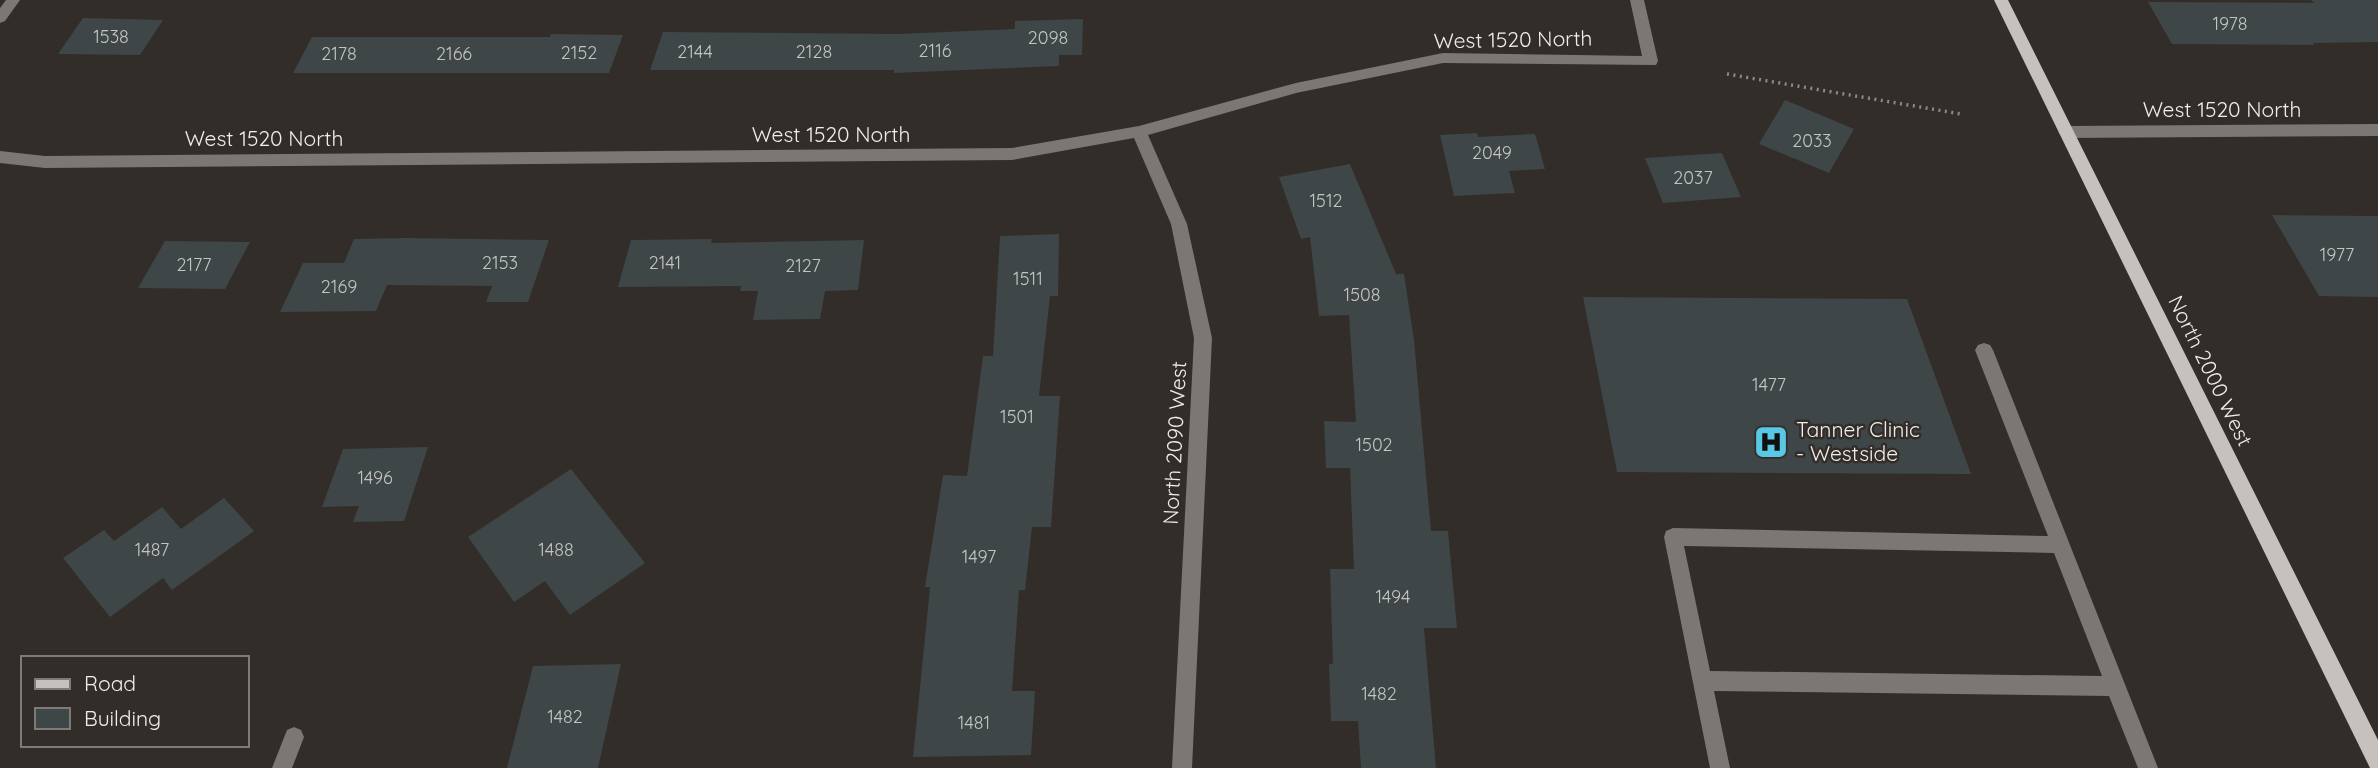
<svg xmlns="http://www.w3.org/2000/svg" width="2378" height="768" font-family="Quicksand,sans-serif">
	<rect width="100%" height="100%" fill="#322d28"/>
	<path fill="#3e4648" d="M2311,0H2378V42L2313,43L2314,45L2172,44L2148,2L2314,3Z
		M83,18L163,20L140,55L58,54Z
		M1083,19L1082,55H1059V66L894,73V70H650L663,32L898,34L1015,29V21Z
		M551,34L623,35L609,73H293L312,37H550Z
		M1785,100L1854,129L1829,173L1759,144Z
		M1477,133L1478,137L1535,134L1545,169L1509,171L1515,193L1454,196L1440,135Z
		M1722,153L1741,197L1663,203L1645,158Z
		M1350,164L1396,274H1404L1414,340L1431,531H1448L1457,628H1424L1436,768H1361L1358,721H1331L1329,664H1333L1330,569H1354L1350,468H1326L1324,421L1356,422L1349,315L1319,316L1310,237L1301,239L1279,177Z
		M2272,215L2378,216V297L2319,296Z
		M1059,234L1058,296H1050L1039,396H1060L1051,527H1032L1025,590H1019L1012,691H1035L1031,755L913,757L930,587H925L943,475L967,476L983,356H993L1000,236Z
		M354,239L406,238L549,240L528,302H486L492,286L387,285L376,311L280,312L303,263H344Z
		M712,239L711,243L864,240L858,290L825,291L820,319L753,320L758,291H740L741,286L618,287L631,240Z
		M165,241L250,242L225,289L138,288Z
		M1583,297L1907,299L1971,474L1617,472Z
		M428,447L404,521L353,522L359,506L322,507L343,449Z
		M571,469L645,563L570,615L545,581L514,602L468,537Z
		M224,498L254,531L172,590L163,578L110,617L63,558L104,530L114,541L162,507L181,529Z
		M621,664L598,768H507L533,666Z"/>
	<g fill="none" stroke-linecap="round" stroke-linejoin="round">
		<path stroke="#8d8985" stroke-width="3.5" stroke-dasharray="2 4.5" stroke-linecap="butt" d="M1727,74L1961,114"/>
		<path fill="#7a7775" fill-rule="evenodd" d="M6,0H20L5,21L0,23V8Z
			M1630,0H1644L1658,61L1656,65L1443,63L1296,93L1148,135L1187,224L1212,338L1192,768H1172L1194,338L1171,224L1134,138L1012,160L45,168L0,163V151L45,156L1012,148L1139,126L1296,83L1443,53L1642,56Z
			M2378,124V136L2066,138L2058,132L2066,126Z
			M1984,343L1990,345L1993,350L2158,768H2138L2109,696L1714,691L1730,768H1710L1664,537L1666,531L1673,528L2048,536L1975,350L1978,345ZM1684,546L2054,553L2102,676L1710,671Z
			M294,727L301,730L304,737L292,768H272L287,730Z"/>
		<path fill="#c6c1bc" fill-rule="evenodd" d="M1994,0H2008L2378,740V768H2370Z"/>
	</g>
	<defs>
		<g id="hospital-square" transform="scale(1.75)"><rect x="-9" y="-9" width="18" height="18" rx="4" fill="#59c8e4" stroke="#322d28"/><path d="M-5-5h3v3.5h4V-5h3V5h-3V1.5h-4V5h-3Z" fill="#111"/></g>
	</defs>
	<g fill-rule="evenodd">
		<use href="#hospital-square" x="1771" y="442"/>
	</g>
	<g text-anchor="middle" stroke-width="5" stroke-linejoin="round" paint-order="stroke">
		<g font-size="18" fill="#c4c3c2">
			<text x="2230" y="30">1978</text>
			<text x="111" y="43">1538</text>
			<text x="1048" y="44">2098</text>
			<text x="935" y="57">2116</text>
			<text x="695" y="58">2144</text>
			<text x="814" y="58">2128</text>
			<text x="579" y="59">2152</text>
			<text x="339" y="60">2178</text>
			<text x="454" y="60">2166</text>
			<text x="1812" y="147">2033</text>
			<text x="1492" y="159">2049</text>
			<text x="1693" y="184">2037</text>
			<text x="1326" y="207">1512</text>
			<text x="2337" y="261">1977</text>
			<text x="500" y="269">2153</text>
			<text x="665" y="269">2141</text>
			<text x="194" y="271">2177</text>
			<text x="803" y="272">2127</text>
			<text x="1028" y="285">1511</text>
			<text x="339" y="293">2169</text>
			<text x="1362" y="301">1508</text>
			<text x="1769" y="391">1477</text>
			<text x="1017" y="423">1501</text>
			<text x="1374" y="451">1502</text>
			<text x="375" y="484">1496</text>
			<text x="152" y="556">1487</text>
			<text x="556" y="556">1488</text>
			<text x="979" y="563">1497</text>
			<text x="1393" y="603">1494</text>
			<text x="1379" y="700">1482</text>
			<text x="565" y="723">1482</text>
			<text x="974" y="729">1481</text>
		</g>
		<g font-size="21" fill="#f0edea" stroke="#322d28">
			<text transform="translate(1513 40) rotate(-1)" y="7">West 1520 North</text>
			<text x="2222" y="117">West 1520 North</text>
			<text x="831" y="142">West 1520 North</text>
			<text x="264" y="146">West 1520 North</text>
			<text transform="translate(2210 371) rotate(64)" y="7">North 2000 West</text>
			<text transform="translate(1175 443) rotate(-87)" y="7">North 2090 West</text>
		</g>
		<g font-size="21" fill="#f0edea" stroke="#322d28" text-anchor="start">
			<text x="1796" y="437">Tanner Clinic<tspan x="1796" dy="24">- Westside</tspan></text>
		</g>
	</g>
	<rect x="21" y="656" width="228" height="91" fill="#322d28" stroke="#7e7a76" stroke-width="2"/>
	<rect x="35" y="679" width="35" height="10" fill="#c6c1bc" stroke="#7e7a76" stroke-width="2"/>
	<text x="84" y="691" font-size="21" fill="#f0edea">Road</text>
	<rect x="35" y="708" width="35" height="21" fill="#3e4648" stroke="#7e7a76" stroke-width="2"/>
	<text x="84" y="726" font-size="21" fill="#f0edea">Building</text>
</svg>
